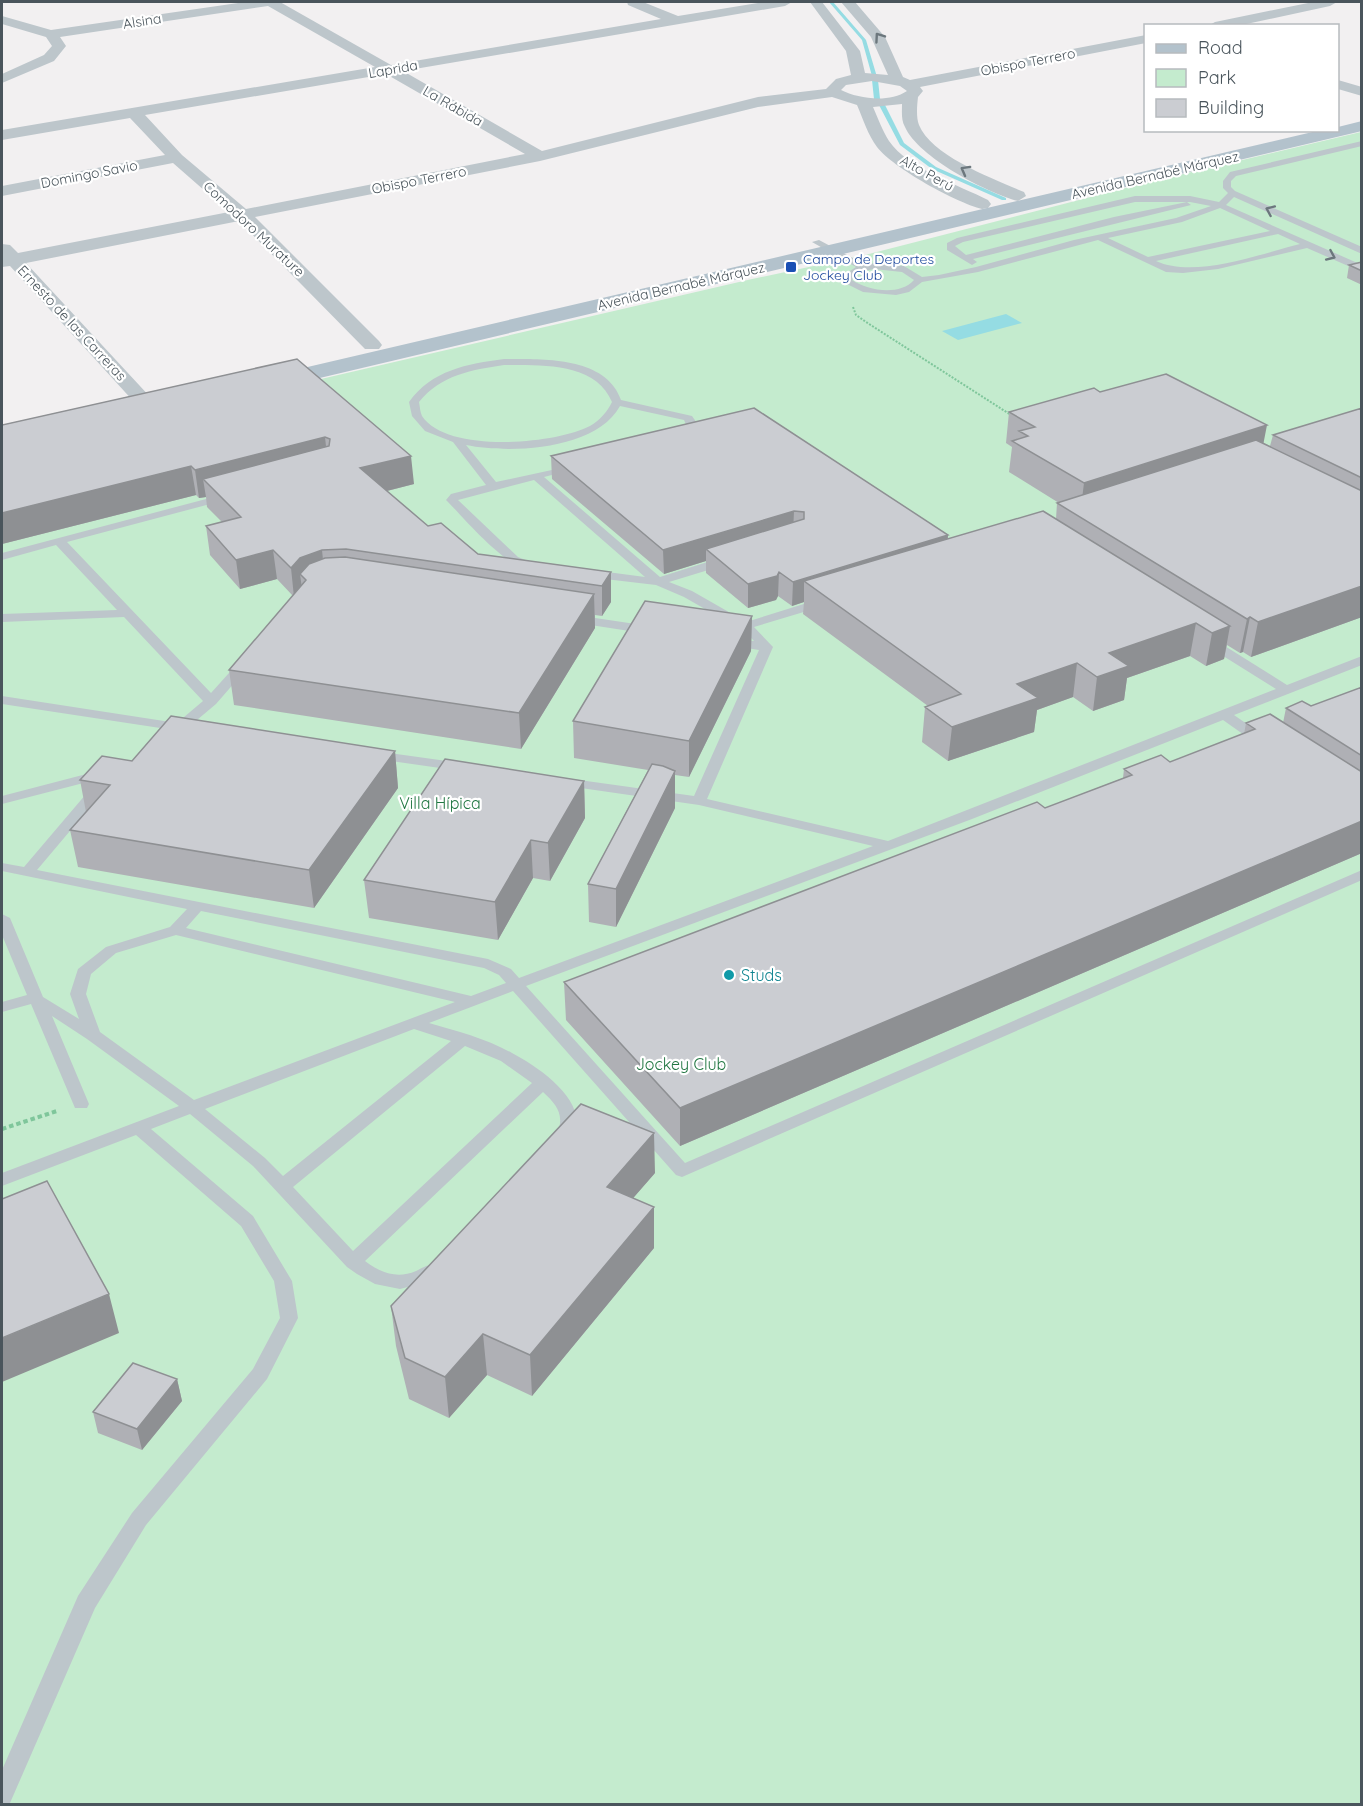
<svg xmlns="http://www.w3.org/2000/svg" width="1363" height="1806" font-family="Quicksand,sans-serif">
	<rect width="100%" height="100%" fill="#f2f0f1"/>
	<path fill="#c4ebce" d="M1361,132V1804H2V453L752,279L865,255L1145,183Z"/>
	<path fill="#95dce3" d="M1006,314L1022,323L958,340L942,331Z"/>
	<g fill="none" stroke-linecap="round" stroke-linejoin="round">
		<path fill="#95dce3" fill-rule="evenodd" d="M829,2H833L866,40L877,77L872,76L862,40Z
			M875,78L878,80L880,99L877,101L874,99L872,80Z
			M882,103L885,105L904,143L936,167L1006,198V200H1002L932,169L900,145L879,105Z"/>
		<path stroke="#7fc69b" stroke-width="2" stroke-dasharray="2 1.5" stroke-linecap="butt" d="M853,307L856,315L866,322L1011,415"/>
		<path stroke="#7fc69b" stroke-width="4" stroke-dasharray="4.5 3" stroke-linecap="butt" d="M2,1129L57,1111"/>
		<path fill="#bdc6cb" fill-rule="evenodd" d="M1362,141V146L1236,176L1231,181V187L1235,191L1362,247V254L1234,197L1226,205L1362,265V272L1307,248L1218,269L1183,273L1166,272L1098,240L978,272L922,282L909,292L896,295L863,292L845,283L844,275L856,267L812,242L819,240L866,265L874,263L904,266L922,277L939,275L976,267L1074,240L1176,218L1211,206L1190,202H1135L963,242L955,246L966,255L1114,217L1187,202L1191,205L973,259L977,262L972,265L947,250V243L957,238L1135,196H1190L1219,202L1228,193L1223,188V181L1230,172ZM1220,208L1270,231L1148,257L1108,238L1182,222ZM1278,234L1300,244C1259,254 1195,279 1156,261ZM874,269L902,272L914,280C900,296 868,291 852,280L859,272Z
			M504,359C542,359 606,356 621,400L692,416L699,426L700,432L691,438H683V434L689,431L684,420L620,406C596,450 510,454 466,445L496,482L575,465V469L544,477L660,577L720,558H728V564L669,582L692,591L741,619L743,623L823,598L829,602L827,605L754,627L773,647L707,799L888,841L1276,689L1204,644L1202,641L1204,638H1212L1287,685L1362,656V665L1234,715L1267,738L1269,741L1267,744H1257L1223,720L972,819L526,986L685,1163L1362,870V880L682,1177L676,1175L513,991L429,1023C457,1031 487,1039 512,1053C539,1067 593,1104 572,1138H560L557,1134C565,1115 557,1105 543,1092L365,1261C381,1273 397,1279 416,1271C424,1267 429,1263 439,1266L441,1271L439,1276L427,1282L400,1289L375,1284L357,1274L347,1267L253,1166L190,1114L151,1129L253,1216L292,1281L298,1318L267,1379L146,1525L95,1608L10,1803L2,1804V1770L78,1596L132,1513L253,1369L280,1318L274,1281L241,1226L136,1135L2,1186V1173L179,1106L87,1039L52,1016L89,1104L87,1108H75L31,1004L2,1012V1002L27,995L2,935V914L10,918L43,997L79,1019L70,994L78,969L106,947L170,927L187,909L2,871V863L24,867L92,787H102L104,790L102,793L37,870L488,959L511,969L519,978L873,846L699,805L560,785L558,782L560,779L565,778L694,796L759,650L728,645L726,642L728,639L754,641L739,625H733L684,597L656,585L588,577L586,574L592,570L645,577L534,480L458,500L518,557L533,563V569C510,573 465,519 448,502L446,500L451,494L486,485L453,442L425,431L412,416L409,402C432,370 467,364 504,359ZM504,365C540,365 596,362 612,402C607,412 600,420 590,426C556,444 447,454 422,416C420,412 420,407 419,402C441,375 471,370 504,365ZM201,911L484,968L499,975L506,983L471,996L186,928ZM176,935L455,1002L194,1100L100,1032L86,994L91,974L116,953ZM414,1029L451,1041L283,1176L265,1158L205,1109ZM465,1046L501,1061L532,1083L353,1251L293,1187Z
			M225,494L231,497L229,499L67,542L211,693L238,663L243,662L249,666L216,704L191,725L195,728L193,731H180L2,704V696L177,723L203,701L124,617L2,622V614L117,610L56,545L2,560V553Z
			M575,615L649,626L655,630L649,634L571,622L569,619Z
			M375,751L461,763L468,767L461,771L370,758L368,755Z
			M98,771L103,772L105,775L103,778L2,804V796Z"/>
		<path fill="#bdc6cb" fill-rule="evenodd" d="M245,2H280L391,65L661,19L628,5L627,2H643L678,16L764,2H792L785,6L403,71L542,151L758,97L826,89L836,79L851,75L846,51L810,2H822L860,51L865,73L888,75L871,37L841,2H855L885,37L903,77L910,80L1146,35V43L920,87L923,91L918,97C917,106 916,117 919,125C931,156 996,180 1024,192L1026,196L1018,201C987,193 918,157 905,127C901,120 902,112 902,104L873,107C878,118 882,130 889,141C908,169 959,185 988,200L991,204L988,208L982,209C957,203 893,168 877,147C868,135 863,119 857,105L832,97L758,107L540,161L255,217L379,341L382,345L379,349H365L239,221L26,263L152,399L149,403L142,405L135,403L10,266L2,267V244L10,245L18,253L229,212L173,163L2,196V186L165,155L130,118L2,140V130L375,67L268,6L60,37L66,46L54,61L2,83V74L44,55L52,46L46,37L2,24V16L51,30ZM386,74L525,154L246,209L182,155L145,115ZM872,81L900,86L907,91C889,103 859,99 841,90L846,85Z
			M1313,2H1337L1330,6L1237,26H1208L1215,22Z
			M1338,80L1362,87V96L1338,89Z"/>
		<path fill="#b3c2cc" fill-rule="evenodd" d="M1362,121V131L269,390L261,388L258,383L261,378L269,376L1321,130H1338V127Z"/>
	</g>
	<path fill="#afb0b5" d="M1362,262V285L1347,278L1349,265Z
		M297,359L414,484L387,491L428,526L478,554L611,572V602L602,616L595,615V628L521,749L234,705L229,670L293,596L277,579L240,589L210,555L206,526L222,522L207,507L206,497L199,498L196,495L2,544V425Z
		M1100,392L1264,443L1270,446L1273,435L1362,408V617L1251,657L1243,652L1240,653L1227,645L1224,659L1206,666L1190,656L1127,678L1124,700L1093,711L1073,697L1037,710L1034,732L948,761L922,742L925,707L928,706L803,614L804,602L792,606L778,596L776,600L748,608L706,573V561L664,574L552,479L551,456L948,535V539L1056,519L1057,503H1059L1009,472L1012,447L1006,443L1009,412Z
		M752,616L751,651L689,777L675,775V808L616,927L589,922L588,884L648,770L574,758L573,721Z
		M1362,687V853L680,1146L566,1020L564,982L1045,808L1123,778L1124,769L1170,762L1244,734L1246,723H1283L1286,708L1311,706Z
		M395,751L398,788L314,908L78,867L70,830L86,812L80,780L132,761Z
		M584,781L585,818L550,881L533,878L498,940L369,918L364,880Z
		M655,1173L633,1198L654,1207V1248L532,1396L487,1375L449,1418L409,1399L396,1346L391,1306Z
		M177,1379L182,1401L142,1450L98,1433L93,1412Z"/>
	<path fill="#8e9093" d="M1267,425L1261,456L1080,515L1084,483Z
		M325,437L328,465L203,479L206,497L199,498L195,470Z
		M411,456L414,484L363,497L360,468Z
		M191,466L196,495L2,544V513Z
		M794,511L793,534L706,549V561L664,574L663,550Z
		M948,535L946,558L804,581V602L792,606L793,582Z
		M273,550L277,579L240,589L236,560Z
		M322,550L325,580H306L300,574L302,589L294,597L291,568L300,558Z
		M611,572V602L602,616V586Z
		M779,572L778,596L776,600L748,608V584Z
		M1362,586V617L1251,657L1258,622Z
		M594,594L595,628L521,749L519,713Z
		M752,616L751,651L689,777V741Z
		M1250,617L1243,652L1240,653L1247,619Z
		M1196,623L1190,656L1127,678L1124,700L1093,711L1097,677L1109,653Z
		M1230,626L1224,659L1206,666L1212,633Z
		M1077,663L1073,697L1037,710L1034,732L948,761L952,727L1017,684Z
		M395,751L398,788L314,908L309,870Z
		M675,771V808L616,927V889Z
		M584,781L585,818L550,881L548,843Z
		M1362,821V853L680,1146V1108Z
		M531,840L533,878L498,940L495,902Z
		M654,1133L655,1173L608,1227L607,1187Z
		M654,1207V1248L532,1396L530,1355Z
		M109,1294L119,1333L2,1382V1338Z
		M483,1334L487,1375L449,1418L445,1377Z
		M177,1379L182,1401L142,1450L137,1429Z"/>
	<path fill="#cbcdd2" stroke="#8e9093" stroke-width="1.5" d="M1362,262V271L1349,265Z
		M297,359L411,456L360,468L428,526L441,523L478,554L611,572L602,586L346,549L322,550L300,558L291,568L273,550L236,560L206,526L241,517L203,479L329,446L330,439L325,437L195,470L191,466L2,513V425Z
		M1166,374L1267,425L1084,483L1012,441L1028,436L1019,431L1035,427L1009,412L1094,388L1100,392Z
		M754,408L948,535L793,582L779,572L777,576L748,584L706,549L804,519V512L794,511L663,550L551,456Z
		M1362,408V478L1273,435Z
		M1256,440L1362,491V586L1258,622L1250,617L1247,619L1057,503Z
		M1043,511L1230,626L1212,633L1196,623L1109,653L1129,666L1097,677L1077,663L1017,684L1038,698L952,727L925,707L961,694L804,581Z
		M345,557L594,594L519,713L229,670L306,580L300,574L309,564L325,558Z
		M645,601L752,616L689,741L573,721Z
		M1362,687V756L1286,708L1302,701L1311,706Z
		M1270,714L1362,772V821L680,1108L564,982L1037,802L1045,808L1132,775L1124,769L1161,755L1170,762L1255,729L1246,723Z
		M171,716L395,751L309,870L70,830L110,785L80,780L102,756L132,761Z
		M445,759L584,781L548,843L531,840L495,902L364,880Z
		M652,764L663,766L675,771L616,889L588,884Z
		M581,1104L654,1133L607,1187L654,1207L530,1355L483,1334L445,1377L405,1358L391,1306Z
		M47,1181L109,1294L2,1338V1199Z
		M133,1363L177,1379L137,1429L93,1412Z"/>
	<defs><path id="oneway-chevron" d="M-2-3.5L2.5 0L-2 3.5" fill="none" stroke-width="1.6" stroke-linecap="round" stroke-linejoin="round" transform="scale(1.5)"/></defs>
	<g stroke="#6c777d">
		<use href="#oneway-chevron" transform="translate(879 37) rotate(-125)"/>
		<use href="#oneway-chevron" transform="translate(965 170) rotate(-151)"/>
		<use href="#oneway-chevron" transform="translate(1270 210) rotate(-156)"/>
		<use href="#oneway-chevron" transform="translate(1331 256) rotate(24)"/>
	</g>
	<rect fill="#1a4fb4" stroke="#fff" stroke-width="2" x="785" y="261" width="12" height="12" rx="3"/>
	<circle fill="#0f9aa8" stroke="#fff" stroke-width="2" cx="729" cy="975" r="6"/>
	<g text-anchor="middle" stroke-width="4.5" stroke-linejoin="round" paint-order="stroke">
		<g font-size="14" fill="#4a555c" stroke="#fff">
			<text transform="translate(142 21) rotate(-9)" y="5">Alsina</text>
			<text transform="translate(1028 62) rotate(-11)" y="5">Obispo Terrero</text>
			<text transform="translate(393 69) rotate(-10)" y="5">Laprida</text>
			<text transform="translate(453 106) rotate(30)" y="5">La Rábida</text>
			<text transform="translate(927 173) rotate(29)" y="5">Alto Perú</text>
			<text transform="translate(89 174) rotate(-11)" y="5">Domingo Savio</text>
			<text transform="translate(1155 175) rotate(-13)" y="5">Avenida Bernabé Márquez</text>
			<text transform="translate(419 180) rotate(-11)" y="5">Obispo Terrero</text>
			<text transform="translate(254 229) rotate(43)" y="5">Comodoro Murature</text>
			<text transform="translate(681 286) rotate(-13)" y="5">Avenida Bernabé Márquez</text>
			<text transform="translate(72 323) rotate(47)" y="5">Ernesto de las Carreras</text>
		</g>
		<g font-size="14" fill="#164399" stroke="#fff" text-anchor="start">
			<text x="803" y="264">Campo de Deportes<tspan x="803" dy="16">Jockey Club</tspan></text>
		</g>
		<g font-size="16" fill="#217742" stroke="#fff">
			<text x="440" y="809">Villa Hípica</text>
			<text x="681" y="1070">Jockey Club</text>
		</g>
		<g font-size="16" fill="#0d838f" stroke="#fff" text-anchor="start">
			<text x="741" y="981">Studs</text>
		</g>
	</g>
	<rect width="1363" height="1806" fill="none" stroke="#4a555c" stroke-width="6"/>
	<rect x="1144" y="24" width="195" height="108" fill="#ffffff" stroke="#b7bbbe" stroke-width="1.5"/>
	<rect x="1156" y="44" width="30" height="9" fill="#b3c2cc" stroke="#b7bbbe" stroke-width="1.5"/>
	<text x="1198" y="54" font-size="18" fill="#4a555c">Road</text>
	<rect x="1156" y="69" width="30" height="18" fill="#c4ebce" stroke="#b7bbbe" stroke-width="1.5"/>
	<text x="1198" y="84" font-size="18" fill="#4a555c">Park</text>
	<rect x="1156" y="99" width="30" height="18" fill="#cbcdd2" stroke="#b7bbbe" stroke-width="1.5"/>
	<text x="1198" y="114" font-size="18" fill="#4a555c">Building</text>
</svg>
